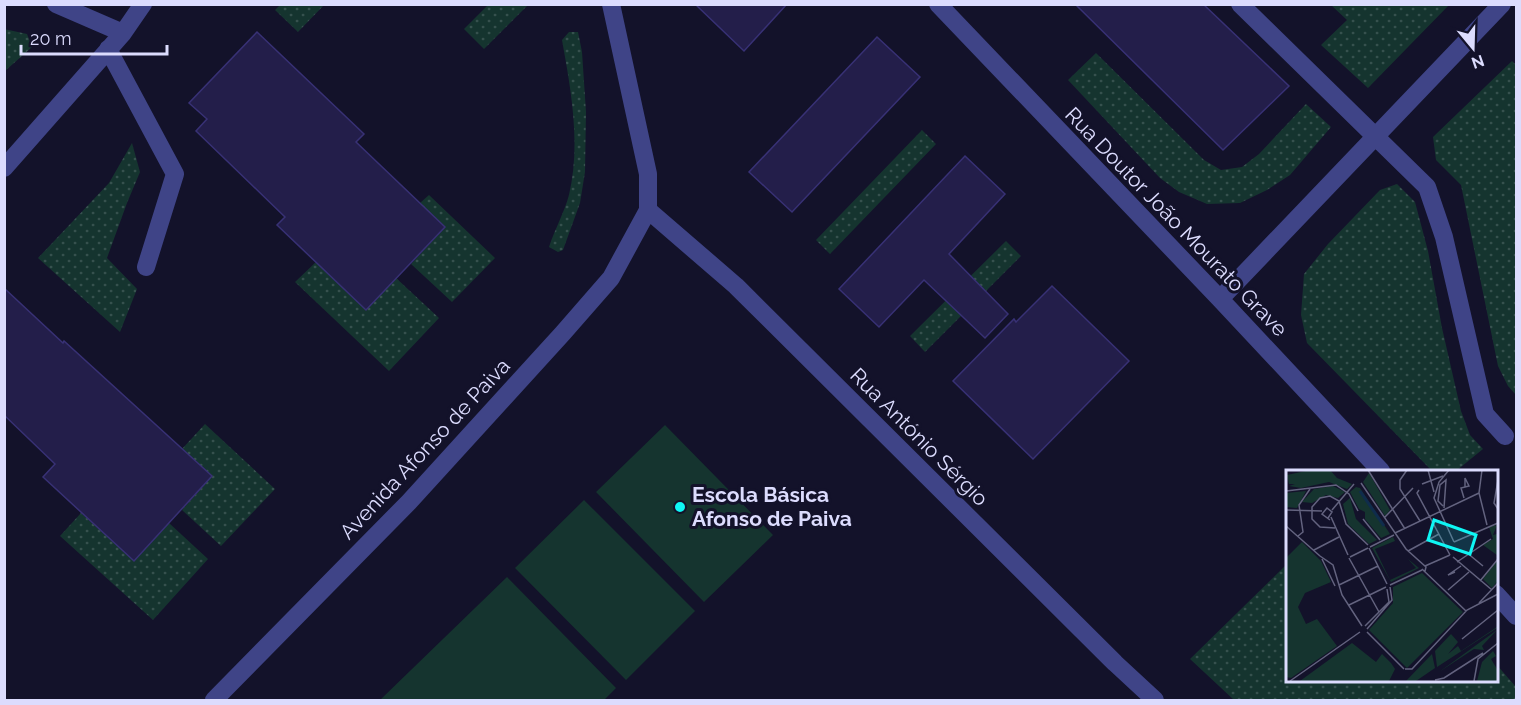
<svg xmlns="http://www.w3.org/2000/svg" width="1521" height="705" font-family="Raleway,sans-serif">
	<defs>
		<pattern id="grass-dots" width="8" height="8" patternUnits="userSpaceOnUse" patternTransform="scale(1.5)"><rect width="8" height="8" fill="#15342f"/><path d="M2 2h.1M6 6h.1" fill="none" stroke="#36514e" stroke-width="1.8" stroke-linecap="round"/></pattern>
	</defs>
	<rect width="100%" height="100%" fill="#13122a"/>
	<path fill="url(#grass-dots)" d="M489,4L528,5L484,49L464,29Z
		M280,5V4L324,5L298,32L275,10Z
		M1331,5H1449L1368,88L1321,45L1347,20Z
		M4,29L27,34L32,47L5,71Z
		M569,32H578L582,52L586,112L585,172L580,203L563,250L558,252L549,247C555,229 564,213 569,195C581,144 571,90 562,40Z
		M1096,53L1204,160L1221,170L1242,167L1259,154L1306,104L1331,127L1290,175L1267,190L1240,203L1207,204L1179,192L1160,178L1068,80Z
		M1512,61L1516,65V395L1508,386L1498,366L1461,185L1436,160L1433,137Z
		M922,130L936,144L830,254L816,240Z
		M132,143L140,172L127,203L107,258L137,289L120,332L38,258L109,183Z
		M1397,184L1415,202L1428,251L1442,328L1461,411L1470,435L1483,449L1456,471H1432L1307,343L1301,315L1304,274L1328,244L1380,190Z
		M429,195L495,258L452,302L411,264L445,227L420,203Z
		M1006,241L1021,256L925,352L910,336Z
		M316,262L396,278L439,318L389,371L295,282Z
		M205,424L275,489L221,546L182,510L212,476L182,449Z
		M81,513L134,561L169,523L208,559L153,620L60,536Z
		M1287,564V680H1496V664L1516,687V700H1234L1190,659Z"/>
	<path fill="#15342f" d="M665,425L773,535L704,602L596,492Z
		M584,500L695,611L626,680L515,568Z
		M507,577L616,688L604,700H380Z"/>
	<path fill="#231e4a" stroke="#383175" stroke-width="1.5" d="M695,4H787L744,51Z
		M1075,4H1203L1289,86L1223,150Z
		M257,32L364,134L356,142L445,227L366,310L277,225L285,217L196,131L207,119L189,103Z
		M877,37L920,77L792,212L749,172Z
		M965,156L1005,194L949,254L1008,314L985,338L924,280L879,327L839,289Z
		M1052,286L1129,361L1033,459L953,381L1014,319L1016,322Z
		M4,288L63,343L64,341L212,476L134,561L43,477L55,464L4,415Z"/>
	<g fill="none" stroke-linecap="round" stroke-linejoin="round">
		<path stroke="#3f4487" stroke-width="18" d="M56,4L123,33
			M938,4L1220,299L1381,471
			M1240,4L1427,187L1444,237L1485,414L1505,436
			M108,49L175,174L146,267
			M4,168L123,33L143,4
			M648,210L736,286L1115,663L1155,700
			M1220,299L1502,4
			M1496,594L1516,616
			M214,700L409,502L563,333L611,278L648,210V174L611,4"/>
	</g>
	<circle fill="#0ff6f4" stroke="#13122a" stroke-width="2" cx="680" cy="507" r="6"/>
	<g text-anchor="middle" stroke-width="6" stroke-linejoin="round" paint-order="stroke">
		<g font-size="21" fill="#dcdcfe" stroke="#13122a">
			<text transform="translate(1176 222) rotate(46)" y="7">Rua Doutor João Mourato Grave</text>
			<text transform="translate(919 437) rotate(45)" y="7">Rua António Sérgio</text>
			<text transform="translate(425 449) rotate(-47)" y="7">Avenida Afonso de Paiva</text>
		</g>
		<g font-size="21" font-weight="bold" fill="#dcdcfe" stroke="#13122a" text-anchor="start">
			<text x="692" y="502">Escola Básica<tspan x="692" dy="24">Afonso de Paiva</tspan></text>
		</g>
	</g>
	<g transform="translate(1286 470)">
		<rect width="212" height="212" fill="#13122a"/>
		<path d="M24,0H44L51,8L66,14L61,19L43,12L15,18L3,16L9,14H3L1,5ZM83,3L104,40L99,46L77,12ZM47,16L59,22L52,28L40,25L26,33L16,32L28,19ZM70,17L74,18L104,64L95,68L79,49V42L73,39L64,22ZM20,21L11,38L0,37V23ZM64,28L70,49L91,70L83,74L62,54L57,34ZM107,67L109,71L89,79L104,110L130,98L122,89L133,98L105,112L86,78ZM211,91V112L206,118L197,109ZM211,157V158L151,197L149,181L165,164L172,172L162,184L172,176L175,181ZM211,160L196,176L198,180L188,179L153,202ZM66,173L90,192L96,184L105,193L109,199L103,211H14ZM207,181L210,186L205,189L211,199V211H191L196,192ZM146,184L149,198L130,211H120Z" fill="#15342f"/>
		<path d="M211,55L207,65L211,64V85L197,75L207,69L203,57ZM16,72L35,91L45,112L19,123L12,137L20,154L31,149L51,176L5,208L0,207V88ZM136,103L177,142L121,198L83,160L107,133V117Z" fill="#15342f"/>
		<path fill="none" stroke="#0f2c4c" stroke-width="3" d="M74,21L98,56"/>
		<path fill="none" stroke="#63637f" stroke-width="1.5" d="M82,0L119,59M121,0L114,10V19L134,51M142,0L148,22M163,0L153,12L148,28L168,72M196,0L193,23L201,55M212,10L208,33L212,39M75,13L120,79L140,97L139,101M136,14L157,6M133,20L131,23L164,85M0,21L50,15L63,24L72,41M178,28L175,18L183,16L179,8V17M157,36L152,31L154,15L160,10L158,38M0,40L36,41M46,40L68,14M45,47L62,85M99,47L127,18M42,48L46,42L41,38L36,44L44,50M77,49L94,70M0,56L34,86M49,58L34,57L26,49V37L34,28L44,26L53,31L60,54L82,75M109,63L193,23M12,66L17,62L13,35L24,19M168,72L212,53M84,77L108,65M83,78L101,114M28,80L53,67M122,81L153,64M180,82L197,96M34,86L47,95L56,125L76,156M64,87L82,78M167,87L206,120M63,88L93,142M36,89L49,116M171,92L205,69M139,96L164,85M136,99L180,141M169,102L162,105L175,96M194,111L212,89M53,115L92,96M104,115L136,100M162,120L183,102M193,133L212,113M63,135L100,117M79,156L103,132L101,119M81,159L106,130L104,117M81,162L118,199M176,169L212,140M119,199H126L181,140L212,124M149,210L158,208L197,183M4,211L74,162M188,211L192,189L212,173"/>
		<path fill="#0ff6f4" fill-opacity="0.15" stroke="#0ff6f4" stroke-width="3" d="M148,50L190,65L184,84L142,70Z"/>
		<rect width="212" height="212" fill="none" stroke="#dcdcfe" stroke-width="3"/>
	</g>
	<rect width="1521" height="705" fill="none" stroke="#dcdcfe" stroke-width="12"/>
	<g transform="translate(1473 48) rotate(161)" stroke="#13122a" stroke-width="4.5" paint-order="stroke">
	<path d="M0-4.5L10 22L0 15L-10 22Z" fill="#dcdcfe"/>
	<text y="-9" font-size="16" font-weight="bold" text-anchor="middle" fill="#dcdcfe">N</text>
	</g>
	<path d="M21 45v9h146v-9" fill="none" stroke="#dcdcfe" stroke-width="3"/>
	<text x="30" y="45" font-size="18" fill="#dcdcfe" stroke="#13122a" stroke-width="4.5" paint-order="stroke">20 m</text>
</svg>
